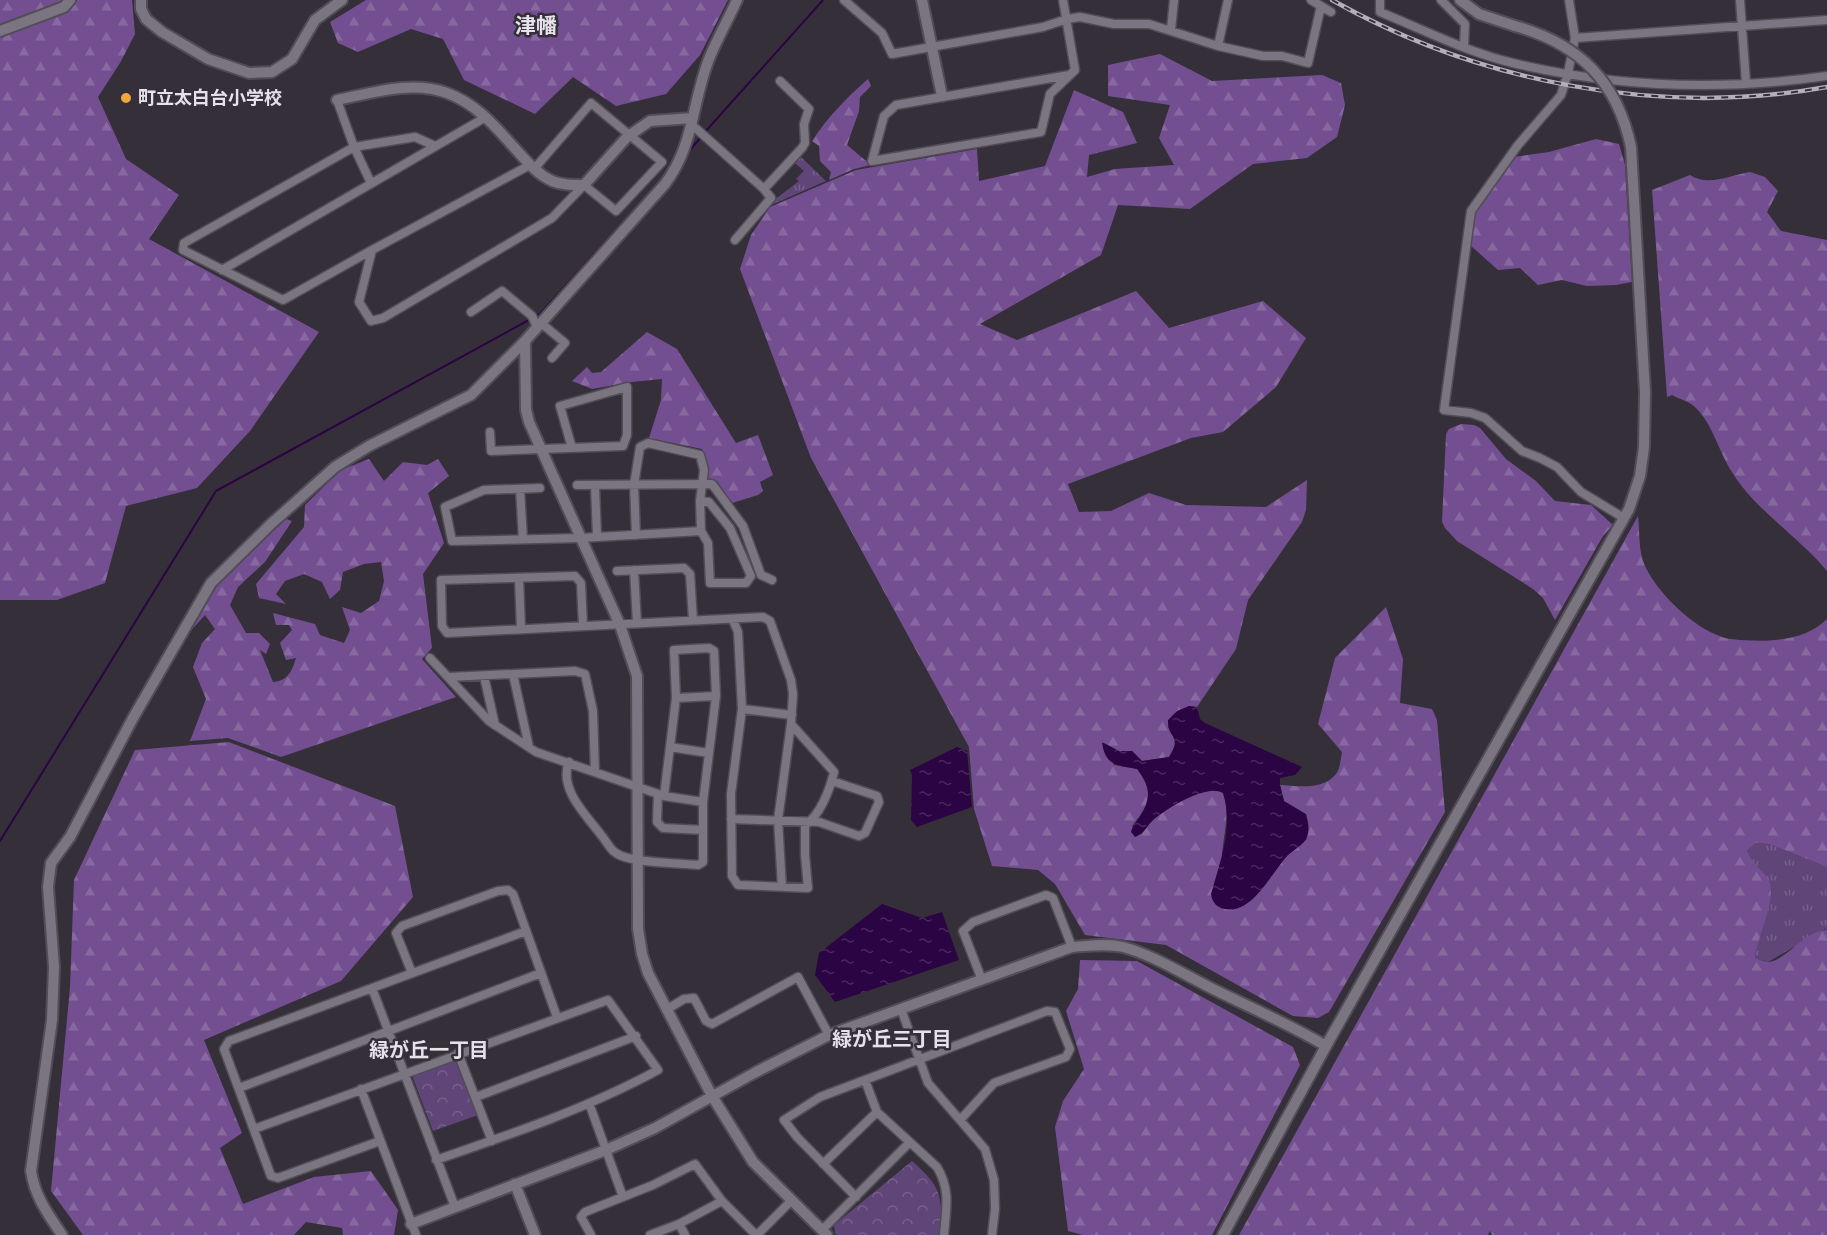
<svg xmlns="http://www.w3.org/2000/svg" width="1827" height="1235" font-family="Mulish,'Noto Sans JP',sans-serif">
	<defs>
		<pattern id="grass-tufts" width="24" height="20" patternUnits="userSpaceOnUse" patternTransform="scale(1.5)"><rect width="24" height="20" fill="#604578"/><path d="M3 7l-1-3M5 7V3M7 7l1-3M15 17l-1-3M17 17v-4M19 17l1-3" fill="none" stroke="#77608b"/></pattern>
		<pattern id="forest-firs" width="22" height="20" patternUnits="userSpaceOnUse" patternTransform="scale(1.5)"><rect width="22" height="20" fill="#734f91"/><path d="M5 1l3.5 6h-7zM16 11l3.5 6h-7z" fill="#8768a0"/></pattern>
		<pattern id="park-crowns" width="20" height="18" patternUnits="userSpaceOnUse" patternTransform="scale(1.5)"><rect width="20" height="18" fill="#604578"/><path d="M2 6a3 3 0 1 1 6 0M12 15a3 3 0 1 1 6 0" fill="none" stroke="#77608b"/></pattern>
		<pattern id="water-ripples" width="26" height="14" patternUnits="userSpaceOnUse" patternTransform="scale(1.5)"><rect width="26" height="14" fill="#2b0443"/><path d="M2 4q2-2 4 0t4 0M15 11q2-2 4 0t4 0" fill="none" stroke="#4a285e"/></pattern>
	</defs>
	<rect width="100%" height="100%" fill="#352f3a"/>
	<path fill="url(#grass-tufts)" d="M801,157L826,181L771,205L769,204L799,181L796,179L804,171L795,163Z
		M1756,843L1769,844L1827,867V930L1825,929L1768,962L1755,958L1762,871L1751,862L1747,851Z"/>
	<path fill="url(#forest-firs)" d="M0,0H132L135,34L120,63L98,97L126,159L179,195L149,239L319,332L250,431L197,488L126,506L105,583L57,600H0Z
		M366,0H728L700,55L666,94L616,106L573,77L535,114L464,80L443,39L411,29L358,52L338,43L330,22Z
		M1160,54L1212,81L1322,75L1341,83L1345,105L1337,137L1307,158L1253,164L1190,209L1118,205L1101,255L980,324L1017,340L1136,291L1169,328L1263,301L1306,338L1276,387L1223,432L1191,438L1068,484L1079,512L1111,511L1149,493L1186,505L1266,507L1307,480L1306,510L1302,522L1248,600L1236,649L1197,707L1189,706L1168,727C1176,740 1177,744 1169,757L1142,761L1132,751H1119L1102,743L1114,765L1137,769C1155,792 1149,805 1132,826L1141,835C1145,830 1149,824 1153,820C1167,808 1207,783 1223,793C1230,814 1224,832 1222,854C1221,872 1229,893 1232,910C1257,900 1269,879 1285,858C1291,851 1300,845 1307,839L1284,801L1280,785C1298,786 1326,791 1338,771C1340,766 1341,758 1342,752L1318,724L1335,658L1386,607L1403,659L1400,703L1432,709L1437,720L1445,812L1329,1012L1318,1018L1293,1016L1166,945L1085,935L1055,884L1038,870L992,866L974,809L969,747L811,458L740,269L751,235L770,207L856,170L977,149L979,181L1045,166L1074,90L1123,112L1137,143L1089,155L1087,177L1115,169L1174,165L1159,138L1170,105L1108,96V65Z
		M868,79L871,86L860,97L859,111L847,145L871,165L854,169L829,180L831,172L820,161L819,146L812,141C828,117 846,98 868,79Z
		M1596,139L1619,144L1625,165L1632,282L1616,285L1587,286L1562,280L1538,285L1520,268L1498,270L1470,245L1474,211L1514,157L1549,152Z
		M1750,172L1765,177L1778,191L1767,212L1781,231L1827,240V571C1799,537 1754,509 1732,472C1719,452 1713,425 1696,408C1691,402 1679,399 1672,395L1667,397L1652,190L1690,175C1708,187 1730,175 1750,172Z
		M647,332L677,349L736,443L758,435L773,475L760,482L763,491L758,495L732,503L717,481L708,478L709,470L702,449L649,438L661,400L662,379L631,382L592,389L572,381L587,367L592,373L601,372Z
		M1461,424L1474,425L1480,428L1506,459L1536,481L1555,501L1591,505L1613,525L1603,536L1555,620L1543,598L1533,589L1457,541L1445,528L1442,522L1446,434L1449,429Z
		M369,459L384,481L403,462L427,465L438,459L449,476L428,493L444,543L423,574L432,648L422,659L456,697L281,757L228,738L190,741L206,699L193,667L202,643L215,629L205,615L186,636L215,585L286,519L292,521L265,562L238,587L230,605L246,633H259L270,644L266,654L260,650L273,682C288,681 292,671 296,658L286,660L280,643L292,630L289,625H276L273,613L315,624L320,635L344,643L350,630L342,607L361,613L379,601L384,581L381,562L364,564L343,572L340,590L330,599L322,582L304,574L285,581L276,594L286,604L259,598L256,584L304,527L305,505L341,470Z
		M1638,516C1640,532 1638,551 1645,566C1658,594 1693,627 1722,637C1727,639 1734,639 1740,640C1770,642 1805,641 1827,619V867L1769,844L1756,843L1747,851C1753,866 1763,869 1769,881C1777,899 1757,937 1755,958C1759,959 1765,962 1769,962C1788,959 1804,931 1827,930V1235H1492L1490,1231L1488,1235H1239Z
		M229,742L395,806L413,897L341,981L204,1040L242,1133L220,1148L243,1204L314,1177L371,1171L398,1210L394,1235H343L342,1228L306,1222L294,1235H83L51,1191L70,987L74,880L135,750Z
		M1080,960L1137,961L1293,1047L1300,1065L1212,1235H1083L1068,1231L1055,1127L1063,1101L1084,1069L1066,1011L1078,989Z"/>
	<path fill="url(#park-crowns)" d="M454,1059L458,1061L478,1115L433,1131L413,1078L415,1074Z
		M912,1161C942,1187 943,1197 940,1235H837L835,1233L834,1225Z"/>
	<path fill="url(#water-ripples)" d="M1189,706L1197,707L1200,719L1205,723L1302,767L1295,775L1280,778V785L1284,801L1306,814C1308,822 1310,829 1307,837C1304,845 1293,850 1287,856C1271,873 1253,914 1225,909C1217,908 1212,902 1211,894C1220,862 1234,826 1223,793C1207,783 1165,809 1152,821C1146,827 1143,834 1135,837L1131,832C1133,825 1137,821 1141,815C1152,797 1150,786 1137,769C1117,765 1105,766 1102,742L1119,751H1132L1142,761L1169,757C1184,734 1167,740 1168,720L1177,711Z
		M957,747L967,751L972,807L917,827L911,820L912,775L910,770Z
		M882,904L922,918L942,912L959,960L835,1002L815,975L819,953Z"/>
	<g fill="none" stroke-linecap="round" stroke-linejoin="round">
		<path stroke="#2b0443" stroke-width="2" d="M705,132L823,0
			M688,152L702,136
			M0,841L216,491L540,314L664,177"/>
		<g stroke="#514c55" stroke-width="11">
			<path id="minor" d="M844,0L882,33L892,54L1043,27L1067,19L1080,17L1114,24H1149L1218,46L1263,56H1282L1308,63L1321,6
				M1063,0L1075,70L1050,94L1041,132L872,161L884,116L896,105L1069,75
				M1311,0L1331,12
				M1380,0V12C1424,30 1467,52 1513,63C1618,88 1721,91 1827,76
				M1441,0L1465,24L1464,47
				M1569,0L1575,38L1568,73L1561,95L1518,145L1471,211L1444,410L1471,413L1485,418L1522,451L1540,458L1557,467L1581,492L1624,518
				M1740,0L1746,83
				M1171,30L1174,0
				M1575,38L1827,20
				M1218,46L1228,0
				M337,100L354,147L371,183
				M691,124L764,189
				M530,165L372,250L359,302L371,321L383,318L552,218L584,185L616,211L662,162L591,103L534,169
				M735,240L771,198L764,189L802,148L805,143L804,124L809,109L780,81
				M372,250L283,300L183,250L184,243L354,147L415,137L435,146
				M222,270L486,117
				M471,312L502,291L532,316L537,327
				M541,323L565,343L552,358
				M490,432L491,451L623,446L627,435V387L560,406L572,448
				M577,485L712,484L743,526L761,575L772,580
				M595,486L597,536
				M540,488L484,490L445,507L452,541L580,538L701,531L708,543L710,583H746L751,576L730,528L709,502L700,501
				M520,489L523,539
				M636,535L634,485L640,447L648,443L700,455L704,470L700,501L701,531
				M634,570L637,623
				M617,571L684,568L690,574L693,620
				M519,578L521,629
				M583,626L581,583L575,576L441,580L442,626L447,633L763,617L770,621L791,680L793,694L791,724L834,772C830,789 820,816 805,825V855L808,888L738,885L732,876L731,794L742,709L738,632L733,620
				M430,658L489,721L536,752L664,796L703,802
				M513,674L529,747
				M484,676L495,725
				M449,677L575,671L585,674L593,711L595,772
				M676,698L716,696
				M742,709L792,715
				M670,747L709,753
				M569,762C558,789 587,816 601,835C606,840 610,850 616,853C629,863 680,863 698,865L703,862V802L716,696L714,651L709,648L674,650L676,698L664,796
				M658,794L657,822L663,828L703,830
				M731,819L819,822L859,836L865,833L879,802L877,796L832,781
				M782,887L778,820L791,724
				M412,973L396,933L402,926L498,891L508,890L513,894L557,1017
				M982,980L963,931L973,922L1046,895L1053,898L1072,947
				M372,988L455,1207
				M901,1009L928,1083L985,1149L994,1180L995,1209L992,1235
				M666,1010L684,999L694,998L706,1021L712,1024L798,977L829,1035
				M458,1053L492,1141
				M865,1080L877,1112L937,1167C951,1190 946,1209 944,1235
				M239,1088L541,973
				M361,1089L416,1235
				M476,1097L636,1036
				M589,1103L623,1197
				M254,1129L608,1000L658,1070C588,1108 512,1134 436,1160
				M380,1141L278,1178L271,1176L224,1049L229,1041L526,931
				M823,1164L877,1112
				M856,1197L797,1137L784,1120L820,1097L1047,1011L1055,1012L1070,1049L1066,1057L994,1083L960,1120
				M679,1224L685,1235
				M822,1230L910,1142
				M591,1235L581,1217L585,1212L653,1185L695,1164L722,1201L756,1235
				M650,1235L679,1224L722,1201
				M757,1235L792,1200"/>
		</g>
		<g stroke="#514c55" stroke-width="14">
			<path id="tertiary" d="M141,0V9L146,19L162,32L208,59L249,73L272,72L292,59L315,20L342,0
				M922,0L942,96
				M1460,0L1479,14L1515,26
				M0,31L64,7L70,0
				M337,100C372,93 412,80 447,93C478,104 499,131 520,154C530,165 539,175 552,181C562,185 572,185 584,185L627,137L650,121L693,118
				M525,341L526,410L529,422L620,625L637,676L638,929L642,954L648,973L712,1096L753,1162L827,1235
				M515,1184L535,1235
				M411,1224L606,1150L655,1128L756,1072L829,1035L1072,947C1089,946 1106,943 1123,947C1153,955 1183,974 1211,988C1249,1007 1289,1024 1326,1046
				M62,1235C48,1214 35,1197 31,1171L52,1020L54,967L48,887L51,863L70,837L133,718L211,583L272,523L335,467L369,446L471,395L525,341L665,184C694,146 692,102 709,59C717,39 728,20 737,0
				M1223,1235L1326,1046L1629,509L1640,476L1644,447L1645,392L1631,147"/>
		</g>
		<use href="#minor" stroke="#7b7481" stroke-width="8"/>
		<use href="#tertiary" stroke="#7b7481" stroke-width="10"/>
		<g stroke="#b4b0b8" stroke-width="4.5">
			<path id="rail" d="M1332,0C1479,83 1660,117 1827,87"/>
		</g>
		<use href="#rail" stroke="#352f3a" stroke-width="2" stroke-dasharray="7" stroke-linecap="butt"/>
		<g stroke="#514c55" stroke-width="14" stroke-linecap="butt">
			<path id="tertiary-bridge" d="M1515,26C1579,44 1617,81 1631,147"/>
		</g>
		<use href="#tertiary-bridge" stroke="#7b7481" stroke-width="10"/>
	</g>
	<circle fill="#eca93a" stroke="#352f3a" stroke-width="2" cx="126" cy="98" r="6"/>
	<g text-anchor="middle" stroke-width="5" stroke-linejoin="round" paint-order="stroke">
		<g font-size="18" font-weight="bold" fill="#e6e2e9" stroke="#352f3a" text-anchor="start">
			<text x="138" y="104">町立太白台小学校</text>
		</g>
		<g font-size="20" font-weight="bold" fill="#e6e2e9" stroke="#352f3a">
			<text x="892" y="1046">緑が丘三丁目</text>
			<text x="429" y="1057">緑が丘一丁目</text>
		</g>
		<g font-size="21" font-weight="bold" fill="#e6e2e9" stroke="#352f3a">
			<text x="536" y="33">津幡</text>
		</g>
	</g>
</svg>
